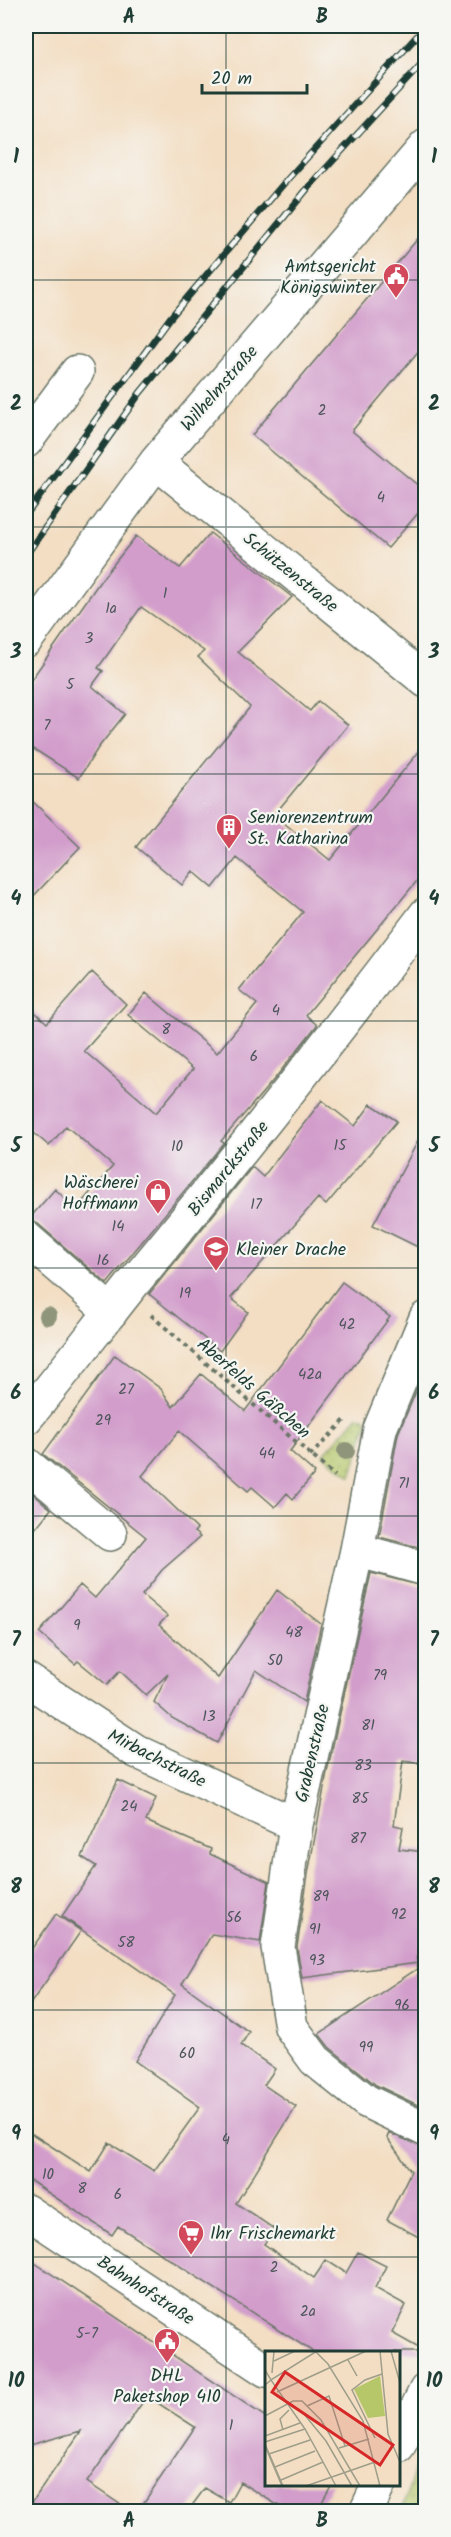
<svg xmlns="http://www.w3.org/2000/svg" width="451" height="2537" font-family="Kalam,sans-serif">
	<defs>
		<pattern id="grass-dots" width="8" height="8" patternUnits="userSpaceOnUse" patternTransform="scale(1.5)"><rect width="8" height="8" fill="#b6c76a"/><path d="M2 2h.1M6 6h.1" fill="none" stroke="#93a358" stroke-width="1.8" stroke-linecap="round"/></pattern>
	</defs>
	<rect width="100%" height="100%" fill="#f6f6f2"/>
	<filter id="ink" filterUnits="userSpaceOnUse"><feTurbulence type="fractalNoise" baseFrequency=".0167" numOctaves="2"/><feDisplacementMap in="SourceGraphic" scale="12" xChannelSelector="R" yChannelSelector="G"/><feConvolveMatrix kernelMatrix="1 2 1 2 8 2 1 2 1" color-interpolation-filters="sRGB"/></filter>
	<filter id="wash" filterUnits="userSpaceOnUse"><feTurbulence type="fractalNoise" baseFrequency=".008" numOctaves="4" result="noise"/><feDisplacementMap in="SourceGraphic" scale="24" xChannelSelector="R" yChannelSelector="G"/><feGaussianBlur stdDeviation="1.35" result="paint"/><feColorMatrix in="noise" values="0 0 0 0 0 0 0 0 0 0 0 0 0 0 0 0 0 1.4 0 .05"/><feComposite in="paint" operator="in"/></filter>
	<g filter="url(#wash)">
		<rect width="100%" height="100%" fill="#f3dec3"/>
		<path fill="url(#grass-dots)" stroke="#6a824f" stroke-width="1.5" d="M358,1416L368,1420L351,1476L323,1455Z
			M425,2446V2511H402L415,2468Z"/>
		<g id="blocks">
			<path fill="#d29dcb" d="M426,229V342L352,431L426,492V504L388,548L252,435Z
				M210,533L292,597L238,652L310,711L318,701L348,725L274,815L330,860L426,743V870L306,1015L317,1025L276,1077L221,1141L224,1143L107,1284L38,1224L28,1220L55,1189L76,1209L113,1166L66,1126L49,1146L26,1126V1004L47,1023L92,972L126,1004L84,1051L156,1113L193,1069L128,1015L146,993L217,1053L257,1004L239,990L303,912L237,858L213,888L193,871L182,885L136,847L250,707L198,657L204,651L141,607L98,668L103,671L92,686L125,714L98,748L79,778L26,744V687L101,580L136,536L180,568Z
				M26,795L80,847L26,904Z
				M322,1100L355,1126L371,1104L397,1121L326,1205L318,1198L231,1298L248,1312L220,1351L149,1294L252,1167L263,1177Z
				M426,1126V1251L373,1225Z
				M342,1282L390,1317L290,1451L315,1473L293,1499L287,1493L275,1507L252,1487L248,1491L179,1431L142,1476L197,1529L194,1532L200,1537L162,1570L142,1595L167,1616L159,1625L218,1678L277,1590L321,1624L304,1702L256,1670L217,1743L172,1718L154,1702L168,1674L146,1695L120,1671L107,1685L78,1661L75,1664L39,1633L80,1585L95,1598L146,1537L43,1454L115,1355L161,1389L173,1407L201,1374L245,1411Z
				M426,1368V1549L379,1537L398,1434Z
				M26,1488L51,1509L26,1540Z
				M371,1573L426,1587V1764L403,1761L394,1825L403,1827L399,1849L426,1852V1962L302,1978L297,1947L308,1874L327,1772Z
				M118,1780L156,1798L146,1821L211,1849L210,1854L269,1882L260,1942L212,1934L182,1984L249,2032L241,2045L275,2069L264,2085L296,2107L236,2203L274,2229L264,2244L314,2278L326,2260L346,2273L358,2252L386,2266L375,2288L406,2305L392,2333L426,2352H313L118,2226L112,2235L26,2178V2130L91,2172L109,2143L154,2171L200,2107L135,2061L175,1995L62,1916L96,1866L82,1857Z
				M56,1914L81,1931L26,2010V1957Z
				M426,1963V2109L376,2085L329,2047L319,2034Z
				M389,2133L426,2148V2241L387,2220L411,2171L387,2138Z
				M26,2257L267,2418V2484H332L317,2511H287L240,2482L229,2502L205,2488L188,2511H138L195,2427L147,2396L87,2482L130,2511H26L81,2431L26,2446Z"/>
		</g>
	</g>
	<g filter="url(#ink)">
		<use href="#blocks" fill-opacity="0" stroke="#697566" stroke-width="1.5"/>
		<g fill="none" stroke-linecap="round" stroke-linejoin="round">
			<g stroke="#697566" stroke-width="36">
				<path id="minor" d="M26,441L77,372
					M156,462L426,681
					M26,640L156,462L426,146
					M26,1238L111,1312
					M426,1318L380,1429L357,1550L296,1825L278,1947L291,2027L315,2060L366,2101L426,2130
					M26,1418C62,1375 96,1330 131,1286C232,1164 330,1041 426,914
					M26,1464L110,1534
					M357,1550L426,1569
					M26,1679L136,1751L296,1825
					M26,2211L266,2370
					M398,2446L426,2390
					M366,2512L379,2484"/>
			</g>
			<path stroke="#697566" stroke-width="4" stroke-dasharray="4.5 4.5" stroke-linecap="butt" d="M151,1315L335,1476
				M310,1456L345,1420
				M426,1921C418,1949 412,1966 426,1993"/>
			<use href="#minor" stroke="#fff" stroke-width="33"/>
			<g stroke="#1f3d34" stroke-width="7">
				<path id="rail" d="M26,515L170,318L285,182L426,26
					M26,555L140,393L308,188L426,59"/>
			</g>
			<use href="#rail" stroke="#f6f6f2" stroke-width="4.5" stroke-dasharray="14" stroke-linecap="butt"/>
		</g>
		<g fill="#8f957a">
			<circle cx="48" cy="1316" r="9"/>
			<circle cx="346" cy="1451" r="9"/>
		</g>
	</g>
	<path fill="none" stroke="#1f3d34" stroke-width="1.5" stroke-opacity="0.55" d="M226,26V2512M26,280H426M26,527H426M26,774H426M26,1021H426M26,1268H426M26,1516H426M26,1763H426M26,2010H426M26,2257H426"/>
	<defs>
		<g id="civic-pin" transform="scale(1.35)"><path d="M0 17L-7.5 6A9.5 9.5 0 1 1 7.5 6Z" fill="#d1495b" stroke="#f6f6f2"/><path d="M-.6-6.5H3V-4.5H.6V-3L4-1V1h2V6H-6V1h2V-1L-.6-3ZM-1.2 2.5V6h2.4V2.5Z" fill="#fff"/></g>
		<g id="building-pin" transform="scale(1.35)"><path d="M0 17L-7.5 6A9.5 9.5 0 1 1 7.5 6Z" fill="#d1495b" stroke="#f6f6f2"/><path d="M-4-6H4V6H1V3H-1V6H-4ZM-2.5-4.3h1.7v1.8h-1.7ZM.8-4.3h1.7v1.8H.8ZM-2.5-1h1.7V.8h-1.7ZM.8-1h1.7V.8H.8Z" fill="#fff"/></g>
		<g id="shop-pin" transform="scale(1.35)"><path d="M0 17L-7.5 6A9.5 9.5 0 1 1 7.5 6Z" fill="#d1495b" stroke="#f6f6f2"/><path d="M-5-2.5h2.3a2.7 3.5 0 0 1 5.4 0H5L5.5 6h-11ZM-1.5-2.5h3a1.5 2.3 0 0 0-3 0Z" fill="#fff"/></g>
		<g id="school-pin" transform="scale(1.35)"><path d="M0 17L-7.5 6A9.5 9.5 0 1 1 7.5 6Z" fill="#d1495b" stroke="#f6f6f2"/><path d="M0-5L7-2L0 1L-7-2ZM-4 1L0 2.5L4 1V4Q0 6-4 4Z" fill="#fff"/></g>
		<g id="supermarket-pin" transform="scale(1.35)"><path d="M0 17L-7.5 6A9.5 9.5 0 1 1 7.5 6Z" fill="#d1495b" stroke="#f6f6f2"/><path d="M-6-5.5h2.5l.6 2H6L4.5 2H-2.5L-4.4-4H-6ZM-1.5 3.2a1.3 1.3 0 1 0 .1 0ZM3 3.2a1.3 1.3 0 1 0 .1 0Z" fill="#fff"/></g>
	</defs>
	<g fill-rule="evenodd">
		<use href="#civic-pin" x="396" y="276"/>
		<use href="#building-pin" x="229" y="827"/>
		<use href="#shop-pin" x="158" y="1192"/>
		<use href="#school-pin" x="216" y="1249"/>
		<use href="#supermarket-pin" x="191" y="2233"/>
		<use href="#civic-pin" x="167" y="2341"/>
	</g>
	<g text-anchor="middle" stroke-width="4.5" stroke-linejoin="round" paint-order="stroke">
		<g font-size="15" fill="#4c555a">
			<text x="322" y="415">2</text>
			<text x="381" y="502">4</text>
			<text x="165" y="598">1</text>
			<text x="111" y="613">1a</text>
			<text x="89" y="643">3</text>
			<text x="70" y="689">5</text>
			<text x="47" y="730">7</text>
			<text x="276" y="1015">4</text>
			<text x="166" y="1034">8</text>
			<text x="254" y="1061">6</text>
			<text x="340" y="1150">15</text>
			<text x="177" y="1151">10</text>
			<text x="256" y="1209">17</text>
			<text x="118" y="1231">14</text>
			<text x="103" y="1265">16</text>
			<text x="185" y="1298">19</text>
			<text x="347" y="1329">42</text>
			<text x="310" y="1379">42a</text>
			<text x="126" y="1394">27</text>
			<text x="103" y="1425">29</text>
			<text x="267" y="1458">44</text>
			<text x="404" y="1488">71</text>
			<text x="77" y="1630">9</text>
			<text x="294" y="1637">48</text>
			<text x="275" y="1665">50</text>
			<text x="380" y="1680">79</text>
			<text x="209" y="1721">13</text>
			<text x="368" y="1730">81</text>
			<text x="363" y="1770">83</text>
			<text x="360" y="1803">85</text>
			<text x="129" y="1811">24</text>
			<text x="358" y="1843">87</text>
			<text x="321" y="1901">89</text>
			<text x="399" y="1919">92</text>
			<text x="234" y="1922">56</text>
			<text x="315" y="1934">91</text>
			<text x="126" y="1947">58</text>
			<text x="317" y="1965">93</text>
			<text x="402" y="2010">96</text>
			<text x="366" y="2052">99</text>
			<text x="187" y="2058">60</text>
			<text x="226" y="2144">4</text>
			<text x="48" y="2179">10</text>
			<text x="82" y="2193">8</text>
			<text x="118" y="2199">6</text>
			<text x="274" y="2272">2</text>
			<text x="308" y="2316">2a</text>
			<text x="87" y="2338">5-7</text>
			<text x="231" y="2430">1</text>
		</g>
		<g font-size="18" fill="#1f3d34" stroke="#f6f6f2" text-anchor="start">
			<text x="376" y="272" text-anchor="end">Amtsgericht<tspan x="376" dy="21">Königswinter</tspan></text>
			<text x="248" y="823">Seniorenzentrum<tspan x="248" dy="21">St. Katharina</tspan></text>
			<text x="138" y="1188" text-anchor="end">Wäscherei<tspan x="138" dy="21">Hoffmann</tspan></text>
			<text x="236" y="1255">Kleiner Drache</text>
			<text x="210" y="2239">Ihr Frischemarkt</text>
			<text x="167" y="2381" text-anchor="middle">DHL<tspan x="167" dy="21">Paketshop 410</tspan></text>
		</g>
		<g font-size="18" fill="#1f3d34" stroke="#f6f6f2">
			<text transform="translate(219 388) rotate(-49)" y="6">Wilhelmstraße</text>
			<text transform="translate(291 572) rotate(39)" y="6">Schützenstraße</text>
			<text transform="translate(228 1168) rotate(-51)" y="6">Bismarckstraße</text>
			<text transform="translate(254 1388) rotate(41)" y="6">Aberfelds Gäßchen</text>
			<text transform="translate(312 1753) rotate(-77)" y="6">Grabenstraße</text>
			<text transform="translate(157 1758) rotate(27)" y="6">Mirbachstraße</text>
			<text transform="translate(146 2290) rotate(33)" y="6">Bahnhofstraße</text>
		</g>
	</g>
	<g transform="translate(265 2351)">
		<rect width="135" height="135" fill="#f3dec3"/>
		<path d="M115,25L120,65L103,67L89,38Z" fill="#b6c76a"/>
		<path fill="none" stroke="#9e9e8a" stroke-width="1.5" d="M115,0L123,83L135,111M126,0L135,32M51,1L63,13L98,70L115,135M83,9L92,25M9,10L30,0M0,19L6,29L52,0M7,22L9,0M0,34L6,29L40,78L71,135M12,41L101,0M42,55L64,45L80,95M39,63L61,90L87,135M0,65L28,50H37L56,69L95,135M18,79L15,68L24,59M0,85L35,72M110,87L87,39L100,29L117,23M0,91L40,78M0,93L18,135M0,95L17,135M74,97L104,88M4,103L45,89M10,116L50,100M16,129L58,111M41,135L110,111"/>
		<path fill="#d62828" fill-opacity="0.15" stroke="#d62828" stroke-width="3" d="M20,21L128,94L115,114L7,41Z"/>
		<rect width="135" height="135" fill="none" stroke="#1f3d34" stroke-width="3"/>
	</g>
	<rect width="451" height="2537" fill="none" stroke="#f6f6f2" stroke-width="66"/>
	<path d="M202 84v9h105v-9" fill="none" stroke="#1f3d34" stroke-width="3"/>
	<text x="211" y="84" font-size="18" fill="#1f3d34" stroke="#f6f6f2" stroke-width="4.5" paint-order="stroke">20 m</text>
	<rect x="33" y="33" width="385" height="2471" fill="none" stroke="#1f3d34" stroke-width="2"/>
	<g font-size="20" text-anchor="middle" font-weight="bold" fill="#1f3d34">
		<text x="129" y="23">A</text>
		<text x="322" y="23">B</text>
		<text x="16" y="163">1</text>
		<text x="434" y="163">1</text>
		<text x="16" y="410">2</text>
		<text x="434" y="410">2</text>
		<text x="16" y="658">3</text>
		<text x="434" y="658">3</text>
		<text x="16" y="905">4</text>
		<text x="434" y="905">4</text>
		<text x="16" y="1152">5</text>
		<text x="434" y="1152">5</text>
		<text x="16" y="1399">6</text>
		<text x="434" y="1399">6</text>
		<text x="16" y="1646">7</text>
		<text x="434" y="1646">7</text>
		<text x="16" y="1893">8</text>
		<text x="434" y="1893">8</text>
		<text x="16" y="2140">9</text>
		<text x="434" y="2140">9</text>
		<text x="16" y="2387">10</text>
		<text x="434" y="2387">10</text>
		<text x="129" y="2527">A</text>
		<text x="322" y="2527">B</text>
	</g>
</svg>
